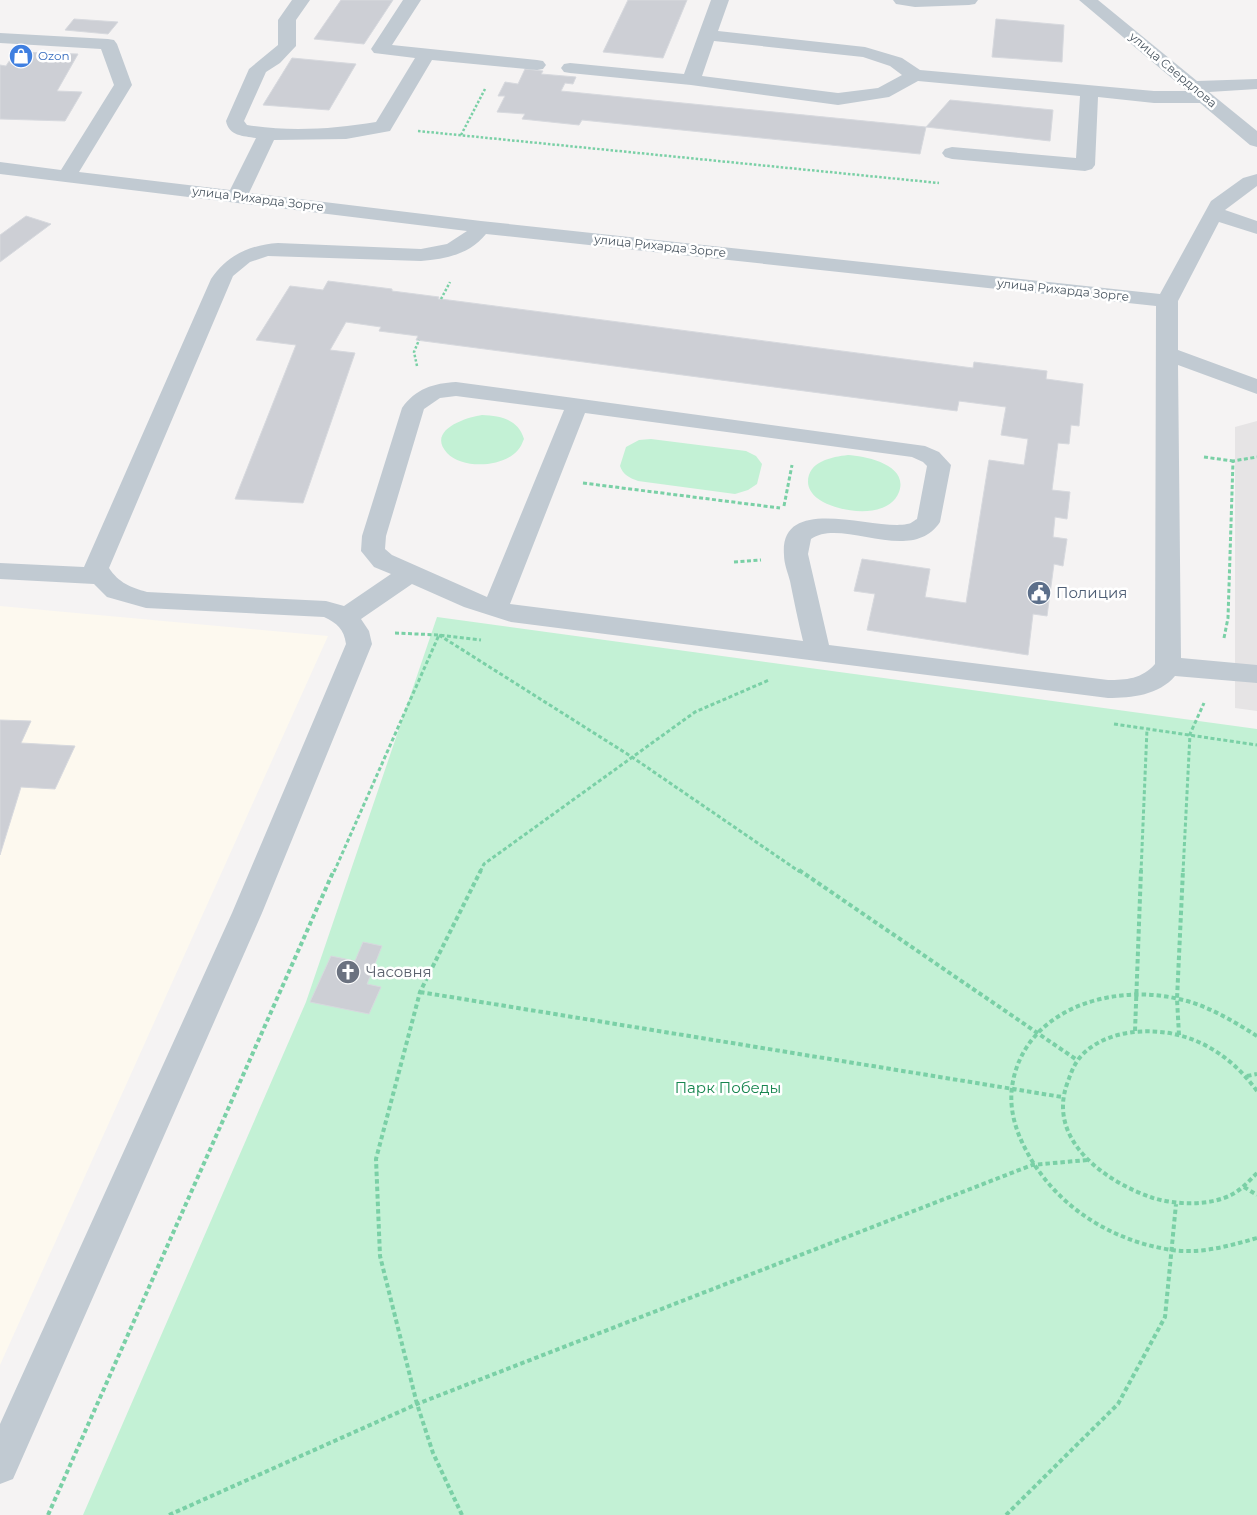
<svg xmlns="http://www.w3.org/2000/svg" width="1257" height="1515" font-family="Montserrat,sans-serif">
	<rect width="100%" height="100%" fill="#f5f3f3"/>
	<path fill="#fdf9ef" d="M0,606L328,636L0,1365Z"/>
	<path fill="#e6e4e5" d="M1257,421V711L1235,708V427Z"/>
	<path fill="#c3f1d5" d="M482,415C501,416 518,419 524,439C522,443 521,447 518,450C504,467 463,470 447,453C426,430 467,417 482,415Z
		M651,439L746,451L756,456L762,464L757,484L748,490L735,494L638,481C630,478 623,475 620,466L626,447L639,440Z
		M848,455C866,456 909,465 899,492C889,520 836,513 817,498C812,494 808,488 808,482C808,461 832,457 848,455Z
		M437,617L1257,729V1515H83L306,1002Z"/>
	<path fill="#cdcfd5" stroke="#d7d9de" d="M341,0H393L364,44L314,39Z
		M628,0H687L663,58L603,52Z
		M74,19L118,22L108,34L65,30Z
		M996,19L1064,25L1062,62L992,57Z
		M15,52L78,54L57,91L82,92L65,121L0,119V65L6,66Z
		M292,58L356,64L329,110L263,105Z
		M525,69L543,71L541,74L576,77L573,84L565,83L561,91L926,127L920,154L582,120L579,125L522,119L525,114L497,112L505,96H498L505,82L518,84Z
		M950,100L1053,110L1050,141L926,127Z
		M26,216L51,224L0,262V235Z
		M328,281L392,289V291L439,297L438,299H441L973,368L974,362L1047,371L1046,379L1083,384L1079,426L1071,425L1069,444L1058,443L1052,490L1070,492L1067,519L1055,517L1053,537L1067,539L1063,566L1054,564L1047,616L1033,614L1028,655L867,630L875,594L854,591L862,559L930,569L925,597L966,603L989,460L1024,465L1028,439L1001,435L1006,407L959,401L957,411L416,340L418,336L379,331L381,327L346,322L330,350L355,353L303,503L235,499L296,345L256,340L290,286L323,290Z
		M0,720L31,721L21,743L75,746L55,789L21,787L0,855Z
		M363,942L382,946L367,984L381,987L369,1014L310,1002L331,956L355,961Z"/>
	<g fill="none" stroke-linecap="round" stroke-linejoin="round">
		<path stroke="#7ad0a6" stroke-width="2.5" stroke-dasharray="2.5 2" stroke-linecap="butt" d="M418,131L939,183
			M461,135L485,89
			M441,299L450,282
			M417,366L414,352L419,340"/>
		<path stroke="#7ad0a6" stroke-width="3" stroke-dasharray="4 2.5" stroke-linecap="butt" d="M1204,457L1233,461
			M583,483L780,508
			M784,506L792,465
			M734,562L761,560
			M395,633L439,635L481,640
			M439,635L632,757L800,872
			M1224,638L1228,618L1233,461L1257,457
			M1114,724L1257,745
			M334,872L439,635
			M480,872L484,864L695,712L769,680
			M1141,872L1147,729
			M1183,872L1190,734L1204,703"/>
		<path stroke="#7ad0a6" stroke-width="4" stroke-dasharray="4.5 3" stroke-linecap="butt" d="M799,870L1077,1060
			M420,992L1062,1097
			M1135,1031L1141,870
			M1179,1035L1177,999L1183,870
			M1257,1036C1233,1021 1207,1005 1179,999C1112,983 1023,1009 1012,1087C1009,1110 1016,1132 1027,1152C1056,1206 1111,1241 1172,1250C1201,1254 1229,1246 1257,1238
			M1247,1076L1257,1074
			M1257,1091C1227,1050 1185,1027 1134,1032C1115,1034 1096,1041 1083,1054C1074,1063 1071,1073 1067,1084C1047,1141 1106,1182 1153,1198C1176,1205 1209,1206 1231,1195C1241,1190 1249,1181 1257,1173
			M1244,1187L1257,1195
			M48,1515L334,870
			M169,1515L417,1404L1032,1165L1087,1160
			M462,1515L433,1453L417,1404L380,1256L376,1159L420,992L481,870
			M1006,1515L1118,1404L1165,1317L1176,1204"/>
		<path fill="#c1cad2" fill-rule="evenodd" d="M292,0H310L296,20V46L280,63L266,72L244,121L247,125C289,132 334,129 376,122L415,58L374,53L371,49L403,0H421L392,45L537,60L543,61L546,65L543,69L537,70L432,60L390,131L346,139L274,140L249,193L481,221L1160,294L1211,201L1243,178L1257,174V186L1225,210L1257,221V234L1219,222L1178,301V350L1257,379V394L1178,365L1181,658L1257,665V683L1175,676C1159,695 1132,698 1108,698L511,622L464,607L412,584L361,619L369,631L372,644L262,913L13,1479L0,1484V1424L232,913L346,644C344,629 337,623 324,617L146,608L107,597L94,584L0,579V563L84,567L211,279C227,255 250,245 278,243L421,249L447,244L467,231L0,174V162L61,170L114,85L101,49L0,43V33L108,39L114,40L117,44L132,85L79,172L230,190L256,138C243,136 229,136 226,121L249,69L278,45V20ZM486,234L1156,306L1155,664C1142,679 1126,680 1108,680L829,645L808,554L811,539C842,517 911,566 940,522L951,465L939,452L925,446L456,382C434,383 415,389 402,408L362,536L361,551L374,567L391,574L344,606L326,601L147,592C130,587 119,583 109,568L233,276L250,262L268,256L421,261C446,259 470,254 486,234ZM456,396L564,410L487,597L392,555L385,549L386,536L424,409L440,398ZM585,413L912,457L923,462L927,466L917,519C913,521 911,524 907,524C875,531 779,492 784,555C784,564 788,573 790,581C794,601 798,621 803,641L510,604Z
			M711,0H729L718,31L865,47L902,58L920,70L1154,91H1187L1079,0H1098L1197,81L1257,79V89L1209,92L1257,131V147L1250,145L1200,103H1154L1098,97L1095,165L1092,169L1085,171L952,159L945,157L942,153L945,149L952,147L1076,158L1080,96L918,81L889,97L838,105L691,85L570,73L564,72L561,68L564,64L570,63L684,74ZM714,41L863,57L890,66L902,75L878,88L838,93L702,76Z
			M893,0H978L975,4L969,5L915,7L896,4Z"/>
	</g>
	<defs>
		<g id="shop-disc" transform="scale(1.25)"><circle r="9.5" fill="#3f7fe0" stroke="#fff"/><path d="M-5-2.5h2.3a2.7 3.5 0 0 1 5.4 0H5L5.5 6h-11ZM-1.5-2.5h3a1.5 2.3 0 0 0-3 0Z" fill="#fff"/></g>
		<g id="civic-disc" transform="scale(1.25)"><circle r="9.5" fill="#5c6f8a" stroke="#fff"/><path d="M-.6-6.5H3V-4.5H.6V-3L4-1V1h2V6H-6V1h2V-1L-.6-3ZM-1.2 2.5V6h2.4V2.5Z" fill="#fff"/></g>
		<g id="church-disc" transform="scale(1.25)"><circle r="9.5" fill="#6b7280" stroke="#fff"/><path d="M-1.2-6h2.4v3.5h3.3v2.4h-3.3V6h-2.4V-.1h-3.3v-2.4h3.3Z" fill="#fff"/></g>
	</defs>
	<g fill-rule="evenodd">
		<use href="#shop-disc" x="21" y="56"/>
		<use href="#civic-disc" x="1039" y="593"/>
		<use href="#church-disc" x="348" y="972"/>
	</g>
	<g text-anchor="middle" stroke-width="5" stroke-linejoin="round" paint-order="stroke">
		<g font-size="12" fill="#366cbe" stroke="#fff" text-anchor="start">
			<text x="38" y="60">Ozon</text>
		</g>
		<g font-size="12" fill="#4a5661" stroke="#fff">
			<text transform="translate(1173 70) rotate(40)" y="4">улица Свердлова</text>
			<text transform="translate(258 199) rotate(7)" y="4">улица Рихарда Зорге</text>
			<text transform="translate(660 246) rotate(6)" y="4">улица Рихарда Зорге</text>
			<text transform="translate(1063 290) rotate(6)" y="4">улица Рихарда Зорге</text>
		</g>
		<g font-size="15" fill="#4e5e75" stroke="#fff" text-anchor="start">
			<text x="1056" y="598">Полиция</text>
		</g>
		<g font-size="15" fill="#5b616d" stroke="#fff" text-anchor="start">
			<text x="366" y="977">Часовня</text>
		</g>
		<g font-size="15" fill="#17864f" stroke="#fff">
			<text x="728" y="1093">Парк Победы</text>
		</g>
	</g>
</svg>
